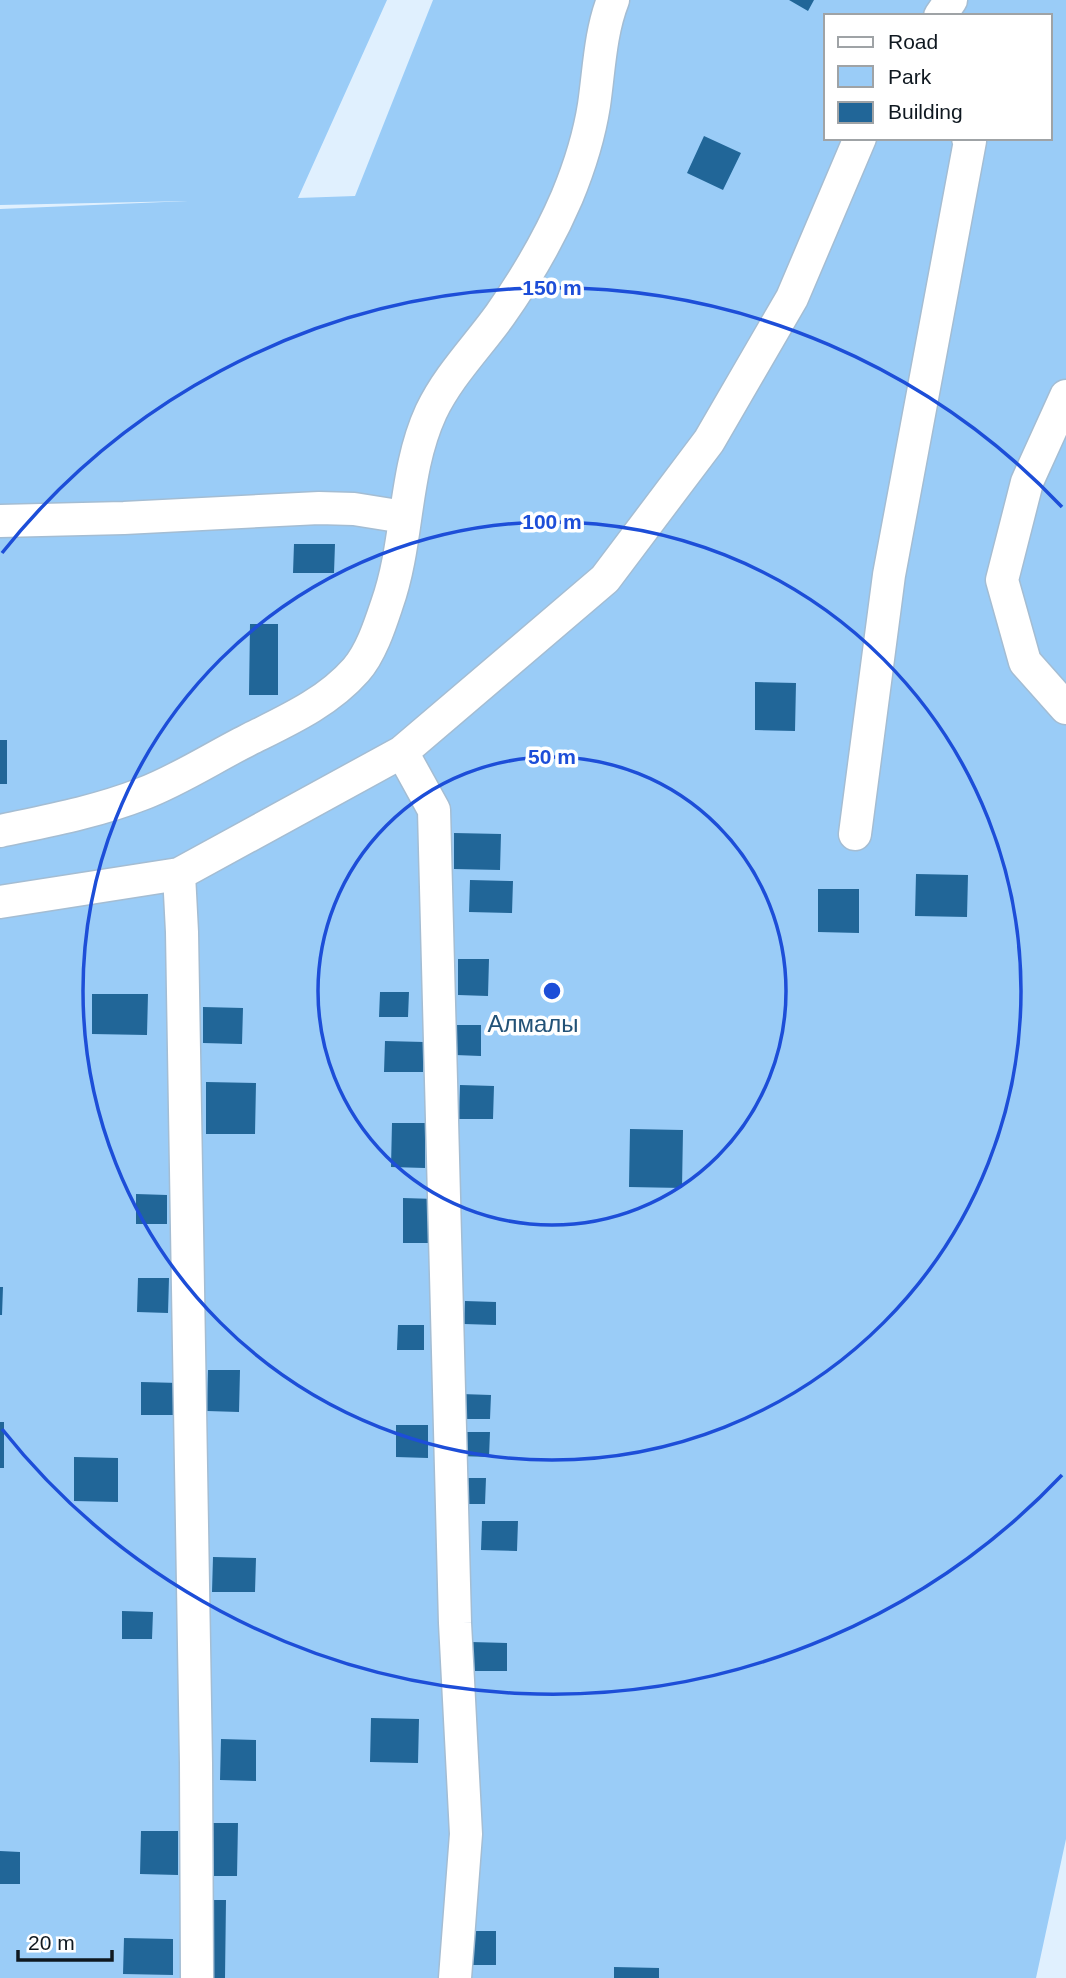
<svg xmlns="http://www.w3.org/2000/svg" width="1066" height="1978" font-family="Arial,sans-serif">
	<rect width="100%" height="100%" fill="#e0f0fe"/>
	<path fill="#9accf7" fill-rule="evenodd" d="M0,0H387L298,198L355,196L433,0H1066V1839L1036,1978H0V209L188,201L0,205ZM826,16H1050V138H826Z"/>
	<path fill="#216698" d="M789,0H814L808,11Z
		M704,136L741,153L723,190L687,173Z
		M294,544H335L334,573H293Z
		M250,624H278V695H249Z
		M755,682L796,683L795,731L755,730Z
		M0,740H7V784H0Z
		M454,833L501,834L500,870L454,869Z
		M916,874L968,875L967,917L915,916Z
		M470,880L513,881L512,913L469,912Z
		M818,889H859V933L818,932Z
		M458,959H489L488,996L458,995Z
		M380,992H409L408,1017H379Z
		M92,994H148L147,1035L92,1034Z
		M203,1007L243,1008L242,1044L203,1043Z
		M455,1025H481V1056L455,1055Z
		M385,1041L424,1042L423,1072H384Z
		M206,1082L256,1083L255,1134H206Z
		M460,1085L494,1086L493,1119H459Z
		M392,1123H425V1168L391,1167Z
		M630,1129L683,1130L682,1188L629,1187Z
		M136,1194L167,1195V1224H136Z
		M403,1198L435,1199L434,1243H403Z
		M138,1278H169L168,1313L137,1312Z
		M0,1287H3L2,1315H0Z
		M465,1301L496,1302V1325L464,1324Z
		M398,1325H424V1350H397Z
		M208,1370H240L239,1412L207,1411Z
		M141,1382L179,1383L178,1415H141Z
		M461,1394L491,1395L490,1419H461Z
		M0,1422H4V1468H0Z
		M396,1425H428V1458L396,1457Z
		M460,1432H490L489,1457L459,1456Z
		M74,1457L118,1458V1502L74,1501Z
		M463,1478H486L485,1504H462Z
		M482,1521H518L517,1551L481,1550Z
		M213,1557L256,1558L255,1592H212Z
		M122,1611L153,1612L152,1639H122Z
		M471,1642L507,1643V1671H471Z
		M371,1718L419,1719L418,1763L370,1762Z
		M221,1739L256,1740V1781L220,1780Z
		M213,1823H238L237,1876H212Z
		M141,1831H178V1875L140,1874Z
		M0,1851L20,1852V1884H0Z
		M209,1900H226L225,1978H207Z
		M472,1931H496V1965H471Z
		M124,1938L173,1939V1975L123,1974Z
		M614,1967L659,1968V1978H614Z"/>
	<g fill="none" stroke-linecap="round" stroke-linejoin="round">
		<g stroke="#a4bdd3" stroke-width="35">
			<path id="street" d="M940,16L951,0
				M1066,396L1027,482L1002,580L1025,662L1066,708
				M0,521L124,518L319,508L354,509L404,517
				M402,752L434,810L455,1623L466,1834L455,1978
				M0,831C47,821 96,812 142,794C177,781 214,757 248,740C286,721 327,703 356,670C371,653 380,625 387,604C409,542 403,473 431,412C448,376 477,347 500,315C526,278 549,239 567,197C579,168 589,137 594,105C599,71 600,33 613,0
				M855,834L889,575L970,141L968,138
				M179,874L182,932L196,1763L197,1978
				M0,902L179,874L402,752L605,579L709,441L792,298L860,138"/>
		</g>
		<use href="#street" stroke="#fff" stroke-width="32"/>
	</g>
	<g fill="none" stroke="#1d4ed8" stroke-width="3.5">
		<circle cx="552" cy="991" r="234"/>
		<circle cx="552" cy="991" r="469"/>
		<path d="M1062 1475A703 703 0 0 1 2 1429M2 553A703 703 0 0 1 1062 507"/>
	</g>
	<g text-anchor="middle" stroke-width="7" stroke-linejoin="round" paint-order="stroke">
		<g font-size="24" fill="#225277" stroke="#fff">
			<text x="533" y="1032">Алмалы</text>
		</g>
	</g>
	<circle cx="552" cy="991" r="10" fill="#1d4ed8" stroke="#fff" stroke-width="3.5"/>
	<g font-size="21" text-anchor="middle" font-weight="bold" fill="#1d4ed8" stroke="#fff" stroke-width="7" stroke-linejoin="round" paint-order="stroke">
		<text x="552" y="295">150 m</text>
		<text x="552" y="529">100 m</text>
		<text x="552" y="764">50 m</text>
	</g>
	<rect x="824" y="14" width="228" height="126" fill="#ffffff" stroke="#9fa3a6" stroke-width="2"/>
	<rect x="838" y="37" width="35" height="10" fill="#ffffff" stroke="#9fa3a6" stroke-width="2"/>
	<text x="888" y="49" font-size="21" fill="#0f1820">Road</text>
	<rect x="838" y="66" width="35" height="21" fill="#9accf7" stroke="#9fa3a6" stroke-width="2"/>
	<text x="888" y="84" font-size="21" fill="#0f1820">Park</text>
	<rect x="838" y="102" width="35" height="21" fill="#216698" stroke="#9fa3a6" stroke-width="2"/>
	<text x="888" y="119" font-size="21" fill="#0f1820">Building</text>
	<path d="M18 1950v10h94v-10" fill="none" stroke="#0f1820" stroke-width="3.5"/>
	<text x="28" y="1950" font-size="21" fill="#0f1820" stroke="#ffffff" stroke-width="5" paint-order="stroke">20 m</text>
</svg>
